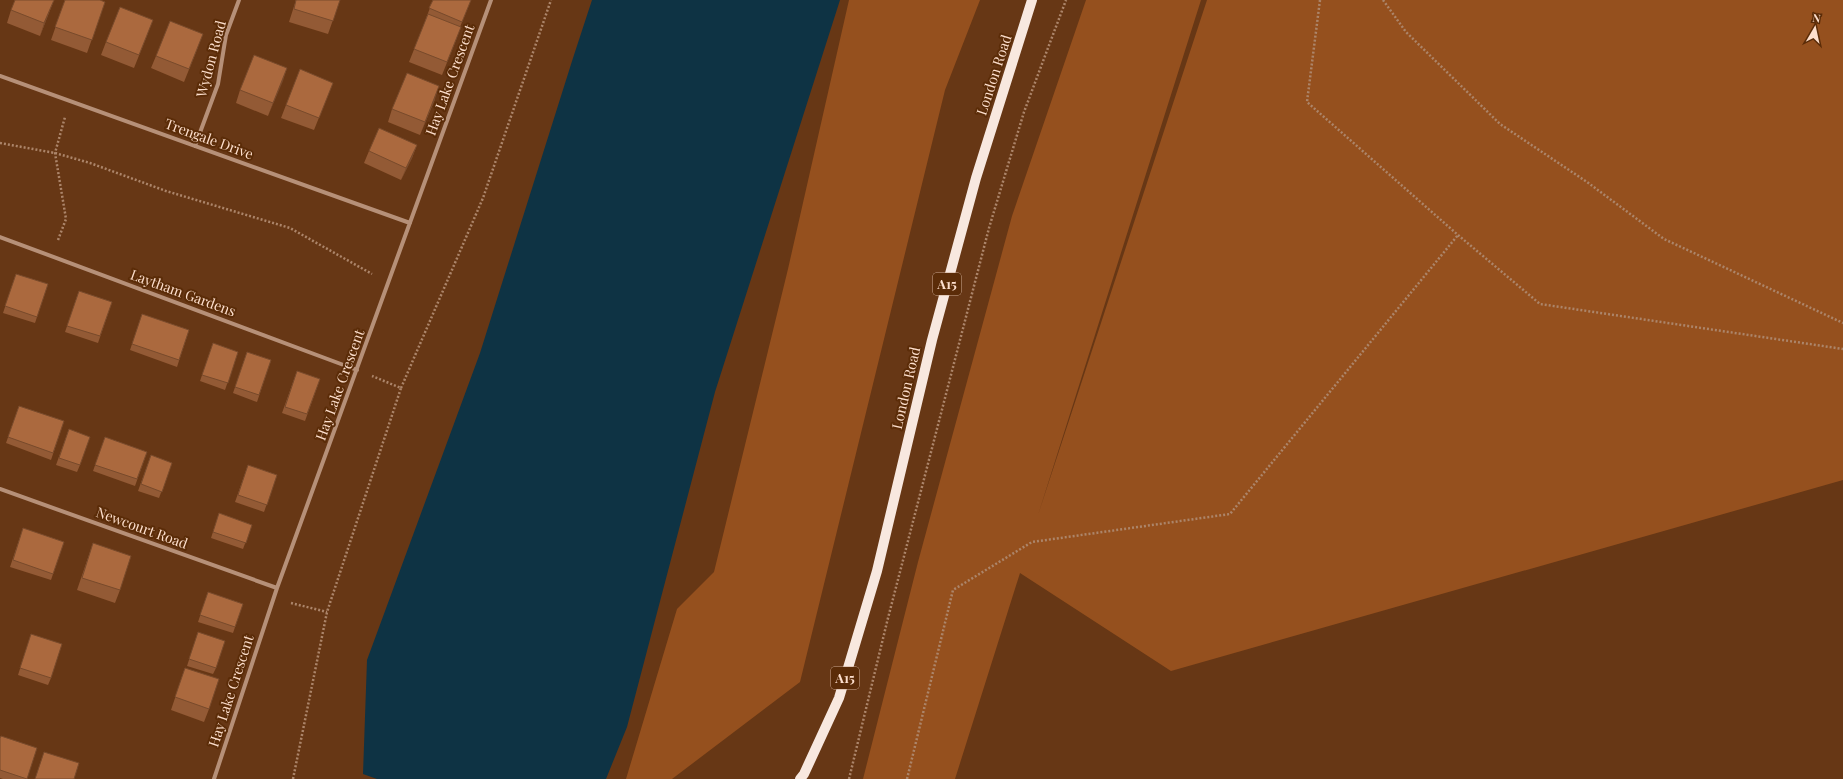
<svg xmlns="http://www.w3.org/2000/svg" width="1843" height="779" font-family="'Playfair Display',serif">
	<rect width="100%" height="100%" fill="#673715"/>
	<path fill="#95501e" d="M849,0H980L945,90L800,682L672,779H626L677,609L714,572L788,269Z
		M1086,0H1201L1038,515L1207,0H1843V480L1171,671L1020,573L955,779H863L918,562L1012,216Z"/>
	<path fill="#0e3344" d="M592,0H840L715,392L627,727L606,779H377L363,774L367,660L480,353L573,58Z"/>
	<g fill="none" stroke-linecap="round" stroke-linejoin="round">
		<path stroke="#ac856a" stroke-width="2.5" stroke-dasharray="2 2" stroke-linecap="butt" d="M1320,0L1307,102L1458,235L1540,304L1843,349
			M1383,0L1406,32L1500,124L1587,182L1664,239L1843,323
			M0,143L55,153L90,163L166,191L290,228L372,274
			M58,240L66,219L55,153L65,117
			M401,388L483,198L551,0
			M291,603L327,612
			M293,779L327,612L401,388L372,376
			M849,779L887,622L989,228L1024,112L1066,0
			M907,779L953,590L1032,542L1230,514L1458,235"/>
		<path stroke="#b69078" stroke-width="4" d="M0,76L410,223
			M195,146L218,84L226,35L239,0
			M0,237L357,370
			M0,489L277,588
			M214,779L277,588L491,0"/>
		<path stroke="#f8e8df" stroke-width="10" d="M800,779L804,774L839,698L877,571L932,340L976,178L1032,0"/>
	</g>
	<path fill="#935a35" d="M54,0L40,36L7,23L11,10Z
		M65,0L105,2L87,53L51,40Z
		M296,0H340L328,34L289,22Z
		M433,0H471L460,27L456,40L442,75L409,62L425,22V21Z
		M148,33L134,68L101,55L106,42Z
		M198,47L184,82L151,68L156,56Z
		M287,68L268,116L236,103L240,90Z
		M328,95L314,130L281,118L286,105Z
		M435,99L420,135L388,122L392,109Z
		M417,145L412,158L401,180L364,163L369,151Z
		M16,274L48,284L35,323L3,313Z
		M79,291L112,302L98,343L65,332Z
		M142,314L189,330L177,367L130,350Z
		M213,343L238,352L225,390L200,381Z
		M247,352L271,360L257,402L233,393Z
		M297,371L320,379L305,421L282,413Z
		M19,406L64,421L51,460L6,443Z
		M69,429L80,465L77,472L56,465Z
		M105,437L147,452L135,486L93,471Z
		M151,455L172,463L159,498L138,491Z
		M248,465L277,475L264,512L235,502Z
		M219,513L252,525L243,549L211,538Z
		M23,528L64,542L51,580L10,567Z
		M93,543L120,590L115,603L77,590Z
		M208,592L243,604L233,633L198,622Z
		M198,632L216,668L213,674L187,666Z
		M31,634L51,678L48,685L18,675Z
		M185,668L209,709L204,722L171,710Z
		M0,738L27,779H3L0,778Z"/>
	<path fill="#784a2b" d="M54,0L40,36L44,23Z
		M287,68L283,81L268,116L273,103Z
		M439,86L435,99L420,135L425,122Z
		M417,145L412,158L401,180L406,168Z"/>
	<path fill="#ab693e" stroke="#784a2b" d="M15,0H54L44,23L11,10Z
		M65,0H100L105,2L92,40L55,27Z
		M296,0H340L333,21L294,9Z
		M433,0H471L462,22L429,8Z
		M120,7L153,20L139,55L106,42Z
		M428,14L461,27L447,62L414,49Z
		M170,21L203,34L189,69L156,56Z
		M254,55L287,68L273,103L240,90Z
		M300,69L333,83L319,118L286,105Z
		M407,73L439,86L425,122L392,109Z
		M379,128L417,145L406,168L369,151Z
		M16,274L48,284L37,317L5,306Z
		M79,291L112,302L100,336L67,326Z
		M142,314L189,330L179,360L132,344Z
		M213,343L238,352L228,383L202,375Z
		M247,352L271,360L259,395L235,387Z
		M297,371L320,379L307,414L285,407Z
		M19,406L64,421L53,453L8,437Z
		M69,429L90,437L80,465L59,458Z
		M105,437L147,452L137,479L95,465Z
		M151,455L172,463L162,492L141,484Z
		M248,465L277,475L267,505L238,495Z
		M219,513L252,525L246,543L213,532Z
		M23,528L64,542L53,574L13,560Z
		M93,543L131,556L120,590L82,578Z
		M208,592L243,604L235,627L200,615Z
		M198,632L225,641L216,668L189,659Z
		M31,634L62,644L51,678L20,668Z
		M185,668L219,679L209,709L175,697Z
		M1,736L37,748L27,779L0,770V738Z
		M44,752L79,763L74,779H35Z"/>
	<g text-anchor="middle" stroke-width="4" stroke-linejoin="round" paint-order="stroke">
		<g fill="#5b2c08" stroke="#cca992" stroke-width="1">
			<rect x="933" y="273" width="28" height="22" rx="3"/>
			<rect x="831" y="667" width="28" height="22" rx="3"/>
		</g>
		<g font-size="13" font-weight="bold" fill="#fddfcd">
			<text x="947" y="289">A15</text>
			<text x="845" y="683">A15</text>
		</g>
		<g font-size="14" fill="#fddfcd" stroke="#5b2c08">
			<text transform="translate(211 59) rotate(-75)" y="5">Wydon Road</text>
			<text transform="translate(994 75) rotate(-72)" y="5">London Road</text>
			<text transform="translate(450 80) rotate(-70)" y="5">Hay Lake Crescent</text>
			<text transform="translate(209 139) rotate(20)" y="5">Trengale Drive</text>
			<text transform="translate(183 293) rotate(20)" y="5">Laytham Gardens</text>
			<text transform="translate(340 385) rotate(-70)" y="5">Hay Lake Crescent</text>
			<text transform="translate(906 388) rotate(-77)" y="5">London Road</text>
			<text transform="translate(142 528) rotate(20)" y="5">Newcourt Road</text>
			<text transform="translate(231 691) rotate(-72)" y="5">Hay Lake Crescent</text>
		</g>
	</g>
	<g transform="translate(1815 28) rotate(9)" stroke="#5b2c08" stroke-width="3" paint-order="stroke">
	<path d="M0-3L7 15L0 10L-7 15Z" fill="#fddfcd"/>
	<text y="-6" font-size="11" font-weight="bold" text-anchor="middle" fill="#fddfcd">N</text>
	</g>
</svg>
